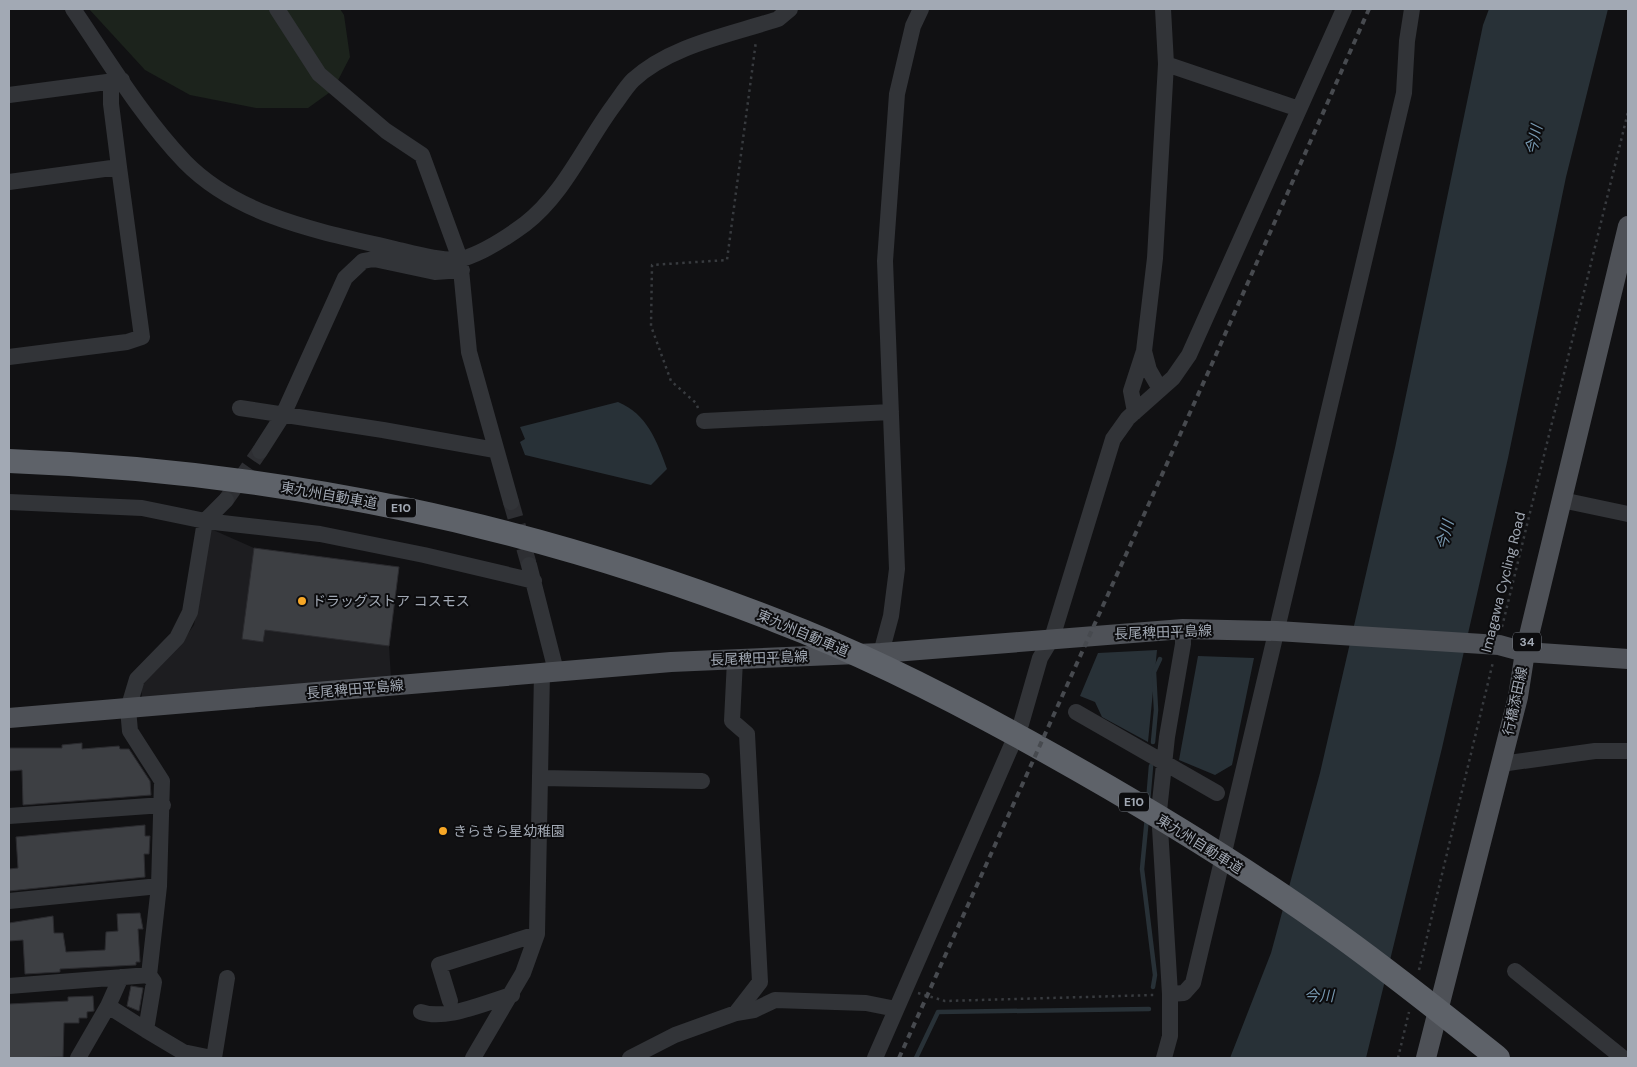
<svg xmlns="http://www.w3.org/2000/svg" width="1637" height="1067" font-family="'DM Sans','Noto Sans JP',sans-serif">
	<rect width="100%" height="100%" fill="#111113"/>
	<path fill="#1d1d20" d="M211,529L254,548L399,567L389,646L391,678L142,699L141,684L182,642L194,625Z"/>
	<path fill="#1c231c" d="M89,9H340L344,15L350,57L333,90L308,108H256L190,95L145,70Z"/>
	<path fill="#283137" d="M1489,9H1608L1566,177L1508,458L1442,748L1366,1058H1230L1271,953L1320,773L1395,448L1483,25Z
		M618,402C647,414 657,441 667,469L651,485L525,455L520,442L525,439L520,427Z
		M1157,650L1148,742L1102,717L1095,702L1080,696L1098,653Z
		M1198,656L1254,658L1232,765L1215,775L1179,760Z"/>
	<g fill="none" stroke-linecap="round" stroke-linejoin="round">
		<path stroke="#283137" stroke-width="4.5" d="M1153,742L1156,710L1154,672L1160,659
			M1148,802L1151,766
			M1147,817L1142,869L1155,975L1153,987
			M916,1058L938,1012L1149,1009"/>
	</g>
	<path fill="#3d3f43" stroke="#2b2b2f" d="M254,548L399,567L389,646L265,630L263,642L242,639Z
		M82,743V749L119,746L120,749H129L150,781L151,795L23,805L22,770L9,771V748H62V745Z
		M145,825V836H150L149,854H144L145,877L9,891V869L18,868L16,837Z
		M140,913L143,929H138L140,962H136V965L60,969V972L25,974L23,940L9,941V923L53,916L54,933H63L66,952L105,950L106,932L118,931L117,914Z
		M131,986L143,988L139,1011L127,1006Z
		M93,996L94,1011L87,1012V1018H79V1023H64L63,1057L9,1058V1004L68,1001V997Z"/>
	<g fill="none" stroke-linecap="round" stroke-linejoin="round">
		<path stroke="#2e2f33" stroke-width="16" stroke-dasharray="16 8" stroke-linecap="butt" d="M226,500L260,451
			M511,502L529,565"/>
		<path stroke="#383b3f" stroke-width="2.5" stroke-dasharray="2.5 4" stroke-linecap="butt" d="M698,408L696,403L671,381L651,326L652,265L727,260L756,41
			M1502,627L1628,112
			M1419,970L1493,662
			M918,993L945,1001L1154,995
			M1398,1058L1409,1012"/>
		<path stroke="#323438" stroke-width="16" d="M73,9C108,60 142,117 185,162C240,218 323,232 395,249C412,253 445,263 462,259C485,252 506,238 525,224C564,194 585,144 614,105C620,97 626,87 633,80C671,45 730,35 778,19L790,9
			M277,9L319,74L386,131L422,155L460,259L469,352L511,502
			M1166,64L1299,109
			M9,95L122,80
			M9,182L119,167L111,104V82
			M1144,351L1149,370L1160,389
			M9,357L127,342L142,337L119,167
			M240,408L383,430L495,450
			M1135,412L1131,391L1144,351L1155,258L1166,64L1163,9
			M704,421L891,412
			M260,451L283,415L345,278L363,261L374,259L435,272L462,270
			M1562,500L1628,514
			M9,502L142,508L205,521L320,534L424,555L534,581
			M529,565L556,671
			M881,653L891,616L897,569L885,261L897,94L913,26L921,9
			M735,660L732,721L747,734L760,982L736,1013
			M1076,712L1217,793
			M1501,764L1595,751H1628
			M541,778L702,781
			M9,816L163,805
			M9,901L159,886
			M1515,971L1623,1058
			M9,986L149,975
			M1170,994L1159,811L1167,737L1183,644V629
			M450,1001L439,965L537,934
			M108,1006L146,1030
			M421,1012C446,1021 486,1002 512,995
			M78,1058L108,1006L121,977
			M212,1058L183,1052L146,1030L154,982L149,975L159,886L162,781L130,731L128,709L137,679L177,638L190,612L205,521L226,500
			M214,1058L227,978
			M473,1058L523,973L537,934L542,672
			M630,1058L675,1035L736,1013L754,1010L775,1000L866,1003L896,1009
			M875,1058L1021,724L1040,658L1052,638L1113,439L1128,418L1173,378L1189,355L1344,9
			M1164,1058L1170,1036V994L1184,993L1193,983L1404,93L1407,41L1412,9"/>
		<path stroke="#4e5157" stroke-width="20" d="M9,718L671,662L881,653L1183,629L1277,631L1499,645L1525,652L1628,659
			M1426,1058L1518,697L1525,652L1628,226"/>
		<path stroke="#5e6269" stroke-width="24" d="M9,461C277,471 527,523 777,621C864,654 948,697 1029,742C1132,799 1234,860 1329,928C1387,969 1443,1014 1498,1058"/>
		<path stroke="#474a4f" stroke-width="4" stroke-dasharray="6 5" stroke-linecap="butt" d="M899,1058L1211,366L1369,9"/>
	</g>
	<g fill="#f7a726" stroke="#0c0c0e" stroke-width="2">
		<circle cx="302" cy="601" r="5"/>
		<circle cx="443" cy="831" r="5"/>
	</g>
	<g text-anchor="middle" stroke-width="4" stroke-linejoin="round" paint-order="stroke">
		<g fill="#0c0c0e" stroke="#757a82" stroke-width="1">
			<rect x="386" y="498.5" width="30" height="19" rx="4"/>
			<rect x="1513" y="632.5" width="28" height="19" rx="4"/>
			<rect x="1119" y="792.5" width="30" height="19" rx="4"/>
		</g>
		<g font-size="12" font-weight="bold" fill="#a2a9b4">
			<text x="401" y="512">E10</text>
			<text x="1527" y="646">34</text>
			<text x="1134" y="806">E10</text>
		</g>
		<g font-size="14" fill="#a2a9b4" stroke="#0c0c0e">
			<text transform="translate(329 495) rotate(10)" y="5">東九州自動車道</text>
			<text transform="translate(1503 582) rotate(-76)" y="5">Imagawa Cycling Road</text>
			<text transform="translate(1163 632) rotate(-2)" y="5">長尾稗田平島線</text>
			<text transform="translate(803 633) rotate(23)" y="5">東九州自動車道</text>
			<text transform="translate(759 658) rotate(-2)" y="5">長尾稗田平島線</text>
			<text transform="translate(355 689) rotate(-5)" y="5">長尾稗田平島線</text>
			<text transform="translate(1515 701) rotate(-78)" y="5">行橋添田線</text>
			<text transform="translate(1200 844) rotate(32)" y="5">東九州自動車道</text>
		</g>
		<g font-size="14" fill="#a2a9b4" stroke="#0c0c0e" text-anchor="start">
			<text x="312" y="606">ドラッグストア コスモス</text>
			<text x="453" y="836">きらきら星幼稚園</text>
		</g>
		<g font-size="15" font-style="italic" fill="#7899b1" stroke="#0c0c0e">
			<text transform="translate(1534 140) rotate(-78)" y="5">今川</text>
			<text transform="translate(1445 535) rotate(-76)" y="5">今川</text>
			<text x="1319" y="1001">今川</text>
		</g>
	</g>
	<rect width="1637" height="1067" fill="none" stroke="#a2a9b4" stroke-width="20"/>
</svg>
